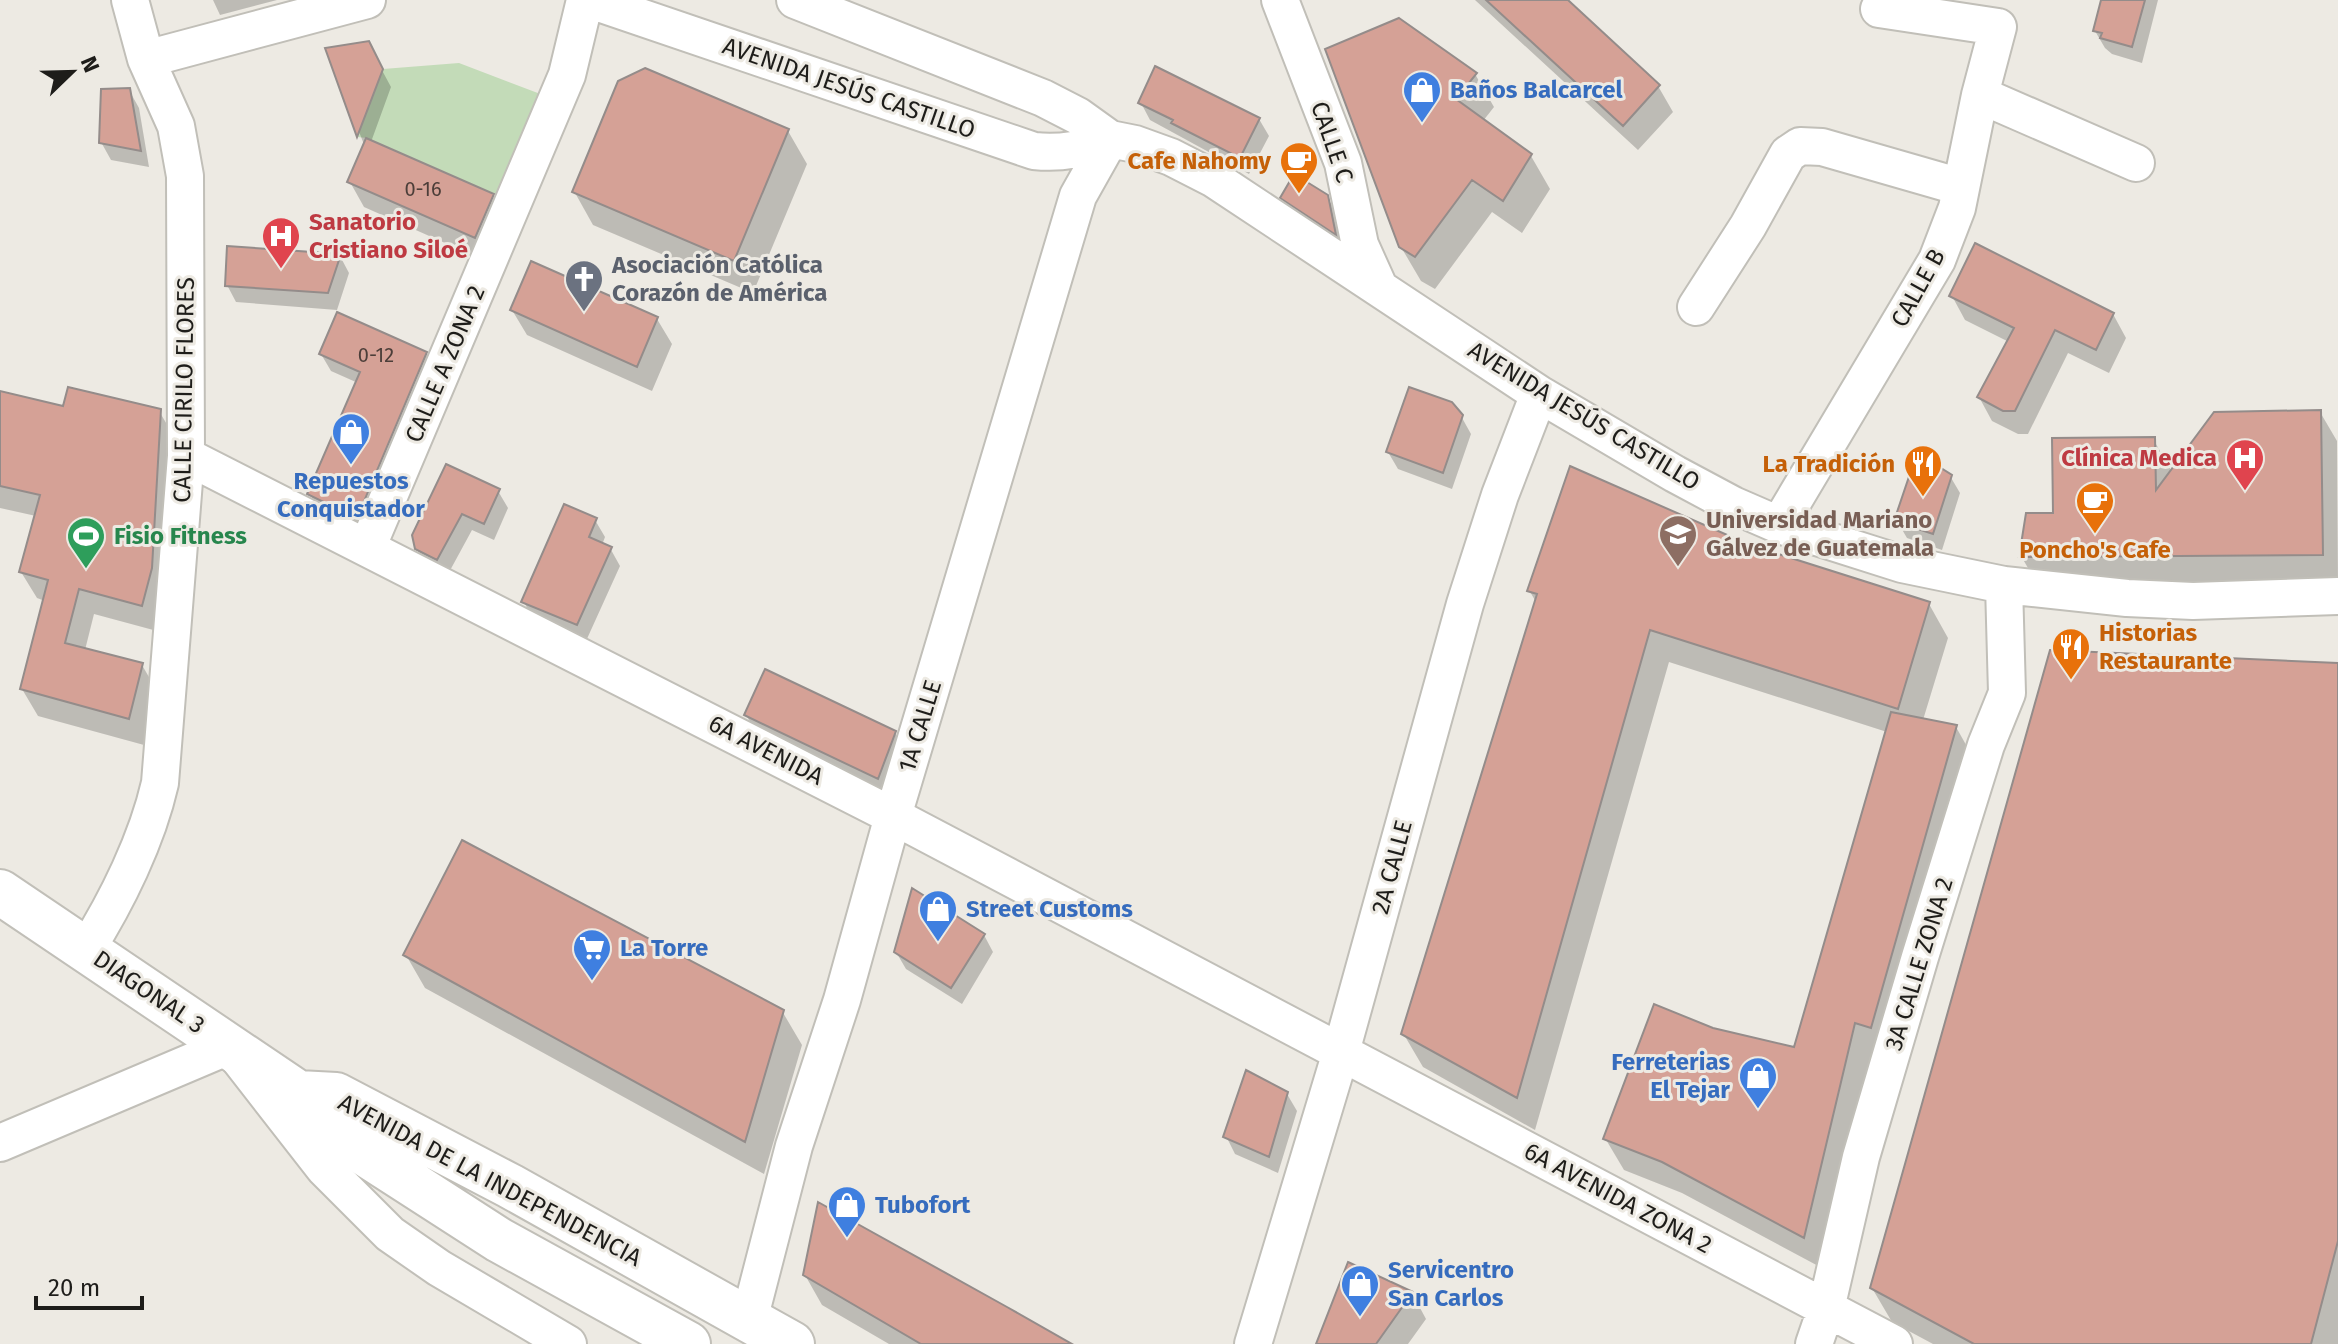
<svg xmlns="http://www.w3.org/2000/svg" width="2338" height="1344" font-family="'Fira Sans',sans-serif">
	<rect width="100%" height="100%" fill="#edeae3"/>
	<path fill="#c3dbb8" d="M459,63L543,95L499,196L367,138L357,137L383,69Z"/>
	<path fill="#0003" d="M213,0H277L220,15Z
		M1475,0H1565L1658,86L1673,112L1638,150Z
		M2103,0H2158L2142,63L2112,54L2105,48L2095,31Z
		M1399,20L1475,74L1494,107L1483,121L1531,156L1550,189L1522,233L1492,212L1435,289L1421,281L1401,247Z
		M327,50L377,61L391,87L371,142L493,195L507,221L490,263L364,207L350,182L365,147Z
		M129,90L139,108L149,167L111,160L101,142Z
		M1141,103L1259,119L1269,136L1249,174L1150,120Z
		M788,131L807,164L753,293L593,225L574,191Z
		M1327,197L1332,205L1339,240L1287,206L1282,198Z
		M340,256L349,273L337,310L236,302L227,285Z
		M1952,296L2113,314L2126,338L2109,373L2068,353L2028,434H2018L1992,421L1979,397L2009,342L1965,320Z
		M512,310L657,319L672,344L652,391L527,335Z
		M321,354H426L435,371L367,534L319,511L310,494L358,383L331,371Z
		M0,393L65,408L159,411L175,438L157,631L94,614L85,650L142,665L157,691L144,745L38,716L22,689L45,601L37,598L21,572L36,516L0,508Z
		M2320,412L2337,441L2338,584L2038,585L2021,556L2055,515L2153,439L2170,468V474Z
		M1461,416L1471,434L1452,489L1398,469L1388,452Z
		M1950,476L1960,493L1942,550L1907,538L1897,521Z
		M498,491L508,508L494,540L472,530L447,576L428,566L417,549L414,535Z
		M595,520L605,537L602,545L610,548L620,566L586,641L533,619L524,602Z
		M1749,547L1929,604L1948,638L1923,720L1956,727L1974,759L1822,1268L1682,1193L1624,1170L1605,1138L1712,1030L1796,1049L1887,732L1669,662L1535,1130L1423,1067L1403,1033L1536,602L1529,590Z
		M2338,665V1344H1933L1892,1322L1872,1288Z
		M746,715L895,733L910,759L893,803L761,740Z
		M984,935L993,952L962,1004L906,969L896,952Z
		M406,955L782,1011L802,1045L764,1174L425,988Z
		M1287,1094L1297,1111L1278,1173L1235,1154L1226,1136Z
		M805,1275L1067,1344H889L822,1305Z
		M1412,1293L1426,1319L1408,1344H1318Z"/>
	<path fill="#d5a196" stroke="#948c8a" stroke-width="2" d="M1486,0H1568L1660,85L1623,126Z
		M2101,0H2145L2132,47L2100,38L2102,33L2093,31Z
		M1399,18L1477,73L1456,99L1532,154L1503,201L1472,180L1415,257L1399,247L1325,49Z
		M369,41L383,69L357,137L325,48Z
		M1155,66L1260,118L1240,158L1171,123L1173,120L1138,103Z
		M645,68L789,129L734,261L572,192L618,81Z
		M130,88L141,151L99,143L101,89Z
		M366,138L494,194L475,238L347,182Z
		M1294,174L1328,195L1336,235L1280,198Z
		M1975,243L2114,313L2096,350L2055,330L2015,411H2003L1977,397L2014,328L1949,296Z
		M227,246L341,254L328,293L225,286Z
		M531,261L658,317L637,367L510,310Z
		M337,312L427,352L357,518L307,494L360,372L319,354Z
		M68,387L161,409L152,568L142,606L79,589L65,643L143,663L129,719L20,689L48,580L19,572L40,495L0,486V391L63,406Z
		M1409,387L1452,402L1463,415L1443,473L1386,452Z
		M2321,410L2323,555L2019,557L2026,513H2053L2052,438L2155,437L2156,490L2214,412Z
		M1917,453L1952,475L1933,534L1894,521Z
		M446,464L500,489L484,524L462,514L437,560L415,549L412,535Z
		M1570,466L1750,545L1930,602L1898,709L1650,630L1517,1098L1401,1034L1537,594L1527,591Z
		M564,504L597,518L589,537L612,547L577,625L521,602Z
		M2050,650L2338,663V1241L2311,1344H1974L1870,1288Z
		M765,669L896,731L878,779L744,715Z
		M1891,712L1957,725L1871,1028L1855,1023L1804,1238L1662,1162L1603,1139L1654,1004L1713,1028L1794,1047Z
		M462,840L784,1010L745,1142L403,955Z
		M912,888L985,934L951,988L894,952Z
		M1246,1070L1288,1092L1269,1157L1223,1137Z
		M818,1202L1007,1307L1072,1344H921L803,1275Z
		M1348,1262L1413,1292L1376,1344H1316Z"/>
	<g fill="none" stroke-linecap="round" stroke-linejoin="round">
		<g stroke="#c1bfb8" stroke-width="40">
			<path id="minor" d="M590,0L1034,151C1062,154 1084,149 1110,139
				M795,0L1043,98L1078,116L1110,139L1135,144L1171,157L1214,179L1539,394L1675,474L1733,505L1779,525L1902,564L2004,585L2127,598L2193,601L2338,596
				M1280,0L1343,163L1360,245L1378,285
				M146,59L367,0
				M1980,95L2136,163
				M1696,307L1748,226L1788,154L1800,146L1822,147L1961,187
				M186,456L893,816L1894,1344
				M1779,525L1937,260L1957,208L1980,95L1998,27L1879,9
				M367,548L567,75L585,0
				M86,950C117,901 147,840 160,783L186,456L185,176L176,126L146,59L130,0
				M0,1143L229,1046L324,1168L390,1234L439,1268L568,1344
				M749,1320L794,1146L842,1000L893,816L1078,196L1110,139
				M1253,1344L1341,1052L1465,604L1500,495L1539,394
				M1814,1344L1826,1309L1861,1157L1920,957L1986,745L2007,693L2004,585"/>
		</g>
		<g stroke="#c1bfb8" stroke-width="48">
			<path id="major" d="M0,892L298,1093L322,1126L499,1240L688,1344
				M298,1093L336,1095L510,1186L792,1344"/>
		</g>
		<use href="#minor" stroke="#fff" stroke-width="36"/>
		<use href="#major" stroke="#fff" stroke-width="44"/>
	</g>
	<defs>
		<g id="shop-pin" transform="scale(2)"><path d="M0 17L-7.5 6A9.5 9.5 0 1 1 7.5 6Z" fill="#3f7fe0" stroke="#edeae3"/><path d="M-5-2.5h2.3a2.7 3.5 0 0 1 5.4 0H5L5.5 6h-11ZM-1.5-2.5h3a1.5 2.3 0 0 0-3 0Z" fill="#fff"/></g>
		<g id="cafe-pin" transform="scale(2)"><path d="M0 17L-7.5 6A9.5 9.5 0 1 1 7.5 6Z" fill="#e8710a" stroke="#edeae3"/><path d="M-5.5-4.5H6V0H3Q3 3.5 0 3.5H-2.5Q-5.5 3.5-5.5 0ZM3-3.2v2h1.7v-2ZM-6 4.5H4V6H-6Z" fill="#fff"/></g>
		<g id="hospital-pin" transform="scale(2)"><path d="M0 17L-7.5 6A9.5 9.5 0 1 1 7.5 6Z" fill="#e0444e" stroke="#edeae3"/><path d="M-5-5h3v3.5h4V-5h3V5h-3V1.5h-4V5h-3Z" fill="#fff"/></g>
		<g id="church-pin" transform="scale(2)"><path d="M0 17L-7.5 6A9.5 9.5 0 1 1 7.5 6Z" fill="#6b7280" stroke="#edeae3"/><path d="M-1.2-6h2.4v3.5h3.3v2.4h-3.3V6h-2.4V-.1h-3.3v-2.4h3.3Z" fill="#fff"/></g>
		<g id="restaurant-pin" transform="scale(2)"><path d="M0 17L-7.5 6A9.5 9.5 0 1 1 7.5 6Z" fill="#e8710a" stroke="#edeae3"/><path d="M-5-6h1v4h1v-4h1v4h1v-4h1v5L-1.5 .5V6h-2V.5L-5-1ZM5-6V6H3V1.5H1.5Q1.5-4 5-6Z" fill="#fff"/></g>
		<g id="university-pin" transform="scale(2)"><path d="M0 17L-7.5 6A9.5 9.5 0 1 1 7.5 6Z" fill="#8d6e63" stroke="#edeae3"/><path d="M0-5L7-2L0 1L-7-2ZM-4 1L0 2.5L4 1V4Q0 6-4 4Z" fill="#fff"/></g>
		<g id="stadium-pin" transform="scale(2)"><path d="M0 17L-7.5 6A9.5 9.5 0 1 1 7.5 6Z" fill="#2e9e5b" stroke="#edeae3"/><path d="M0-5a6.5 5 0 1 0 0 10a6.5 5 0 1 0 0-10ZM-3.5-1.8h7v3.6h-7Z" fill="#fff"/></g>
		<g id="supermarket-pin" transform="scale(2)"><path d="M0 17L-7.5 6A9.5 9.5 0 1 1 7.5 6Z" fill="#3f7fe0" stroke="#edeae3"/><path d="M-6-5.5h2.5l.6 2H6L4.5 2H-2.5L-4.4-4H-6ZM-1.5 3.2a1.3 1.3 0 1 0 .1 0ZM3 3.2a1.3 1.3 0 1 0 .1 0Z" fill="#fff"/></g>
	</defs>
	<g fill-rule="evenodd">
		<use href="#shop-pin" x="1422" y="90"/>
		<use href="#cafe-pin" x="1299" y="161"/>
		<use href="#hospital-pin" x="281" y="236"/>
		<use href="#church-pin" x="584" y="279"/>
		<use href="#shop-pin" x="351" y="432"/>
		<use href="#hospital-pin" x="2245" y="458"/>
		<use href="#restaurant-pin" x="1923" y="464"/>
		<use href="#cafe-pin" x="2095" y="501"/>
		<use href="#university-pin" x="1678" y="534"/>
		<use href="#stadium-pin" x="86" y="536"/>
		<use href="#restaurant-pin" x="2071" y="647"/>
		<use href="#shop-pin" x="938" y="909"/>
		<use href="#supermarket-pin" x="592" y="948"/>
		<use href="#shop-pin" x="1758" y="1076"/>
		<use href="#shop-pin" x="847" y="1205"/>
		<use href="#shop-pin" x="1360" y="1284"/>
	</g>
	<g text-anchor="middle" stroke-width="6" stroke-linejoin="round" paint-order="stroke">
		<g font-size="20" fill="#4c3e39">
			<text x="423" y="196">0-16</text>
			<text x="376" y="362">0-12</text>
		</g>
		<g font-size="24" fill="#1e1d1a" stroke="#edeae3">
			<text transform="translate(849 88) rotate(19)" y="8">AVENIDA JESÚS CASTILLO</text>
			<text transform="translate(1332 142) rotate(71)" y="8">CALLE C</text>
			<text transform="translate(1918 288) rotate(-61)" y="8">CALLE B</text>
			<text transform="translate(445 364) rotate(-67)" y="8">CALLE A ZONA 2</text>
			<text transform="translate(184 390) rotate(-89)" y="8">CALLE CIRILO FLORES</text>
			<text transform="translate(1584 416) rotate(31)" y="8">AVENIDA JESÚS CASTILLO</text>
			<text transform="translate(920 726) rotate(-73)" y="8">1A CALLE</text>
			<text transform="translate(766 750) rotate(27)" y="8">6A AVENIDA</text>
			<text transform="translate(1392 867) rotate(-75)" y="8">2A CALLE</text>
			<text transform="translate(1919 964) rotate(-73)" y="8">3A CALLE ZONA 2</text>
			<text transform="translate(149 992) rotate(34)" y="8">DIAGONAL 3</text>
			<text transform="translate(490 1180) rotate(28)" y="8">AVENIDA DE LA INDEPENDENCIA</text>
			<text transform="translate(1618 1198) rotate(28)" y="8">6A AVENIDA ZONA 2</text>
		</g>
		<g font-size="24" font-weight="bold" fill="#366cbe" stroke="#edeae3" text-anchor="start">
			<text x="1450" y="98">Baños Balcarcel</text>
			<text x="351" y="489" text-anchor="middle">Repuestos<tspan x="351" dy="28">Conquistador</tspan></text>
			<text x="966" y="917">Street Customs</text>
			<text x="620" y="956">La Torre</text>
			<text x="1730" y="1070" text-anchor="end">Ferreterias<tspan x="1730" dy="28">El Tejar</tspan></text>
			<text x="875" y="1213">Tubofort</text>
			<text x="1388" y="1278">Servicentro<tspan x="1388" dy="28">San Carlos</tspan></text>
		</g>
		<g font-size="24" font-weight="bold" fill="#c56008" stroke="#edeae3" text-anchor="end">
			<text x="1271" y="169">Cafe Nahomy</text>
			<text x="1895" y="472">La Tradición</text>
			<text x="2095" y="558" text-anchor="middle">Poncho's Cafe</text>
			<text x="2099" y="641" text-anchor="start">Historias<tspan x="2099" dy="28">Restaurante</tspan></text>
		</g>
		<g font-size="24" font-weight="bold" fill="#be3a42" stroke="#edeae3" text-anchor="start">
			<text x="309" y="230">Sanatorio<tspan x="309" dy="28">Cristiano Siloé</tspan></text>
			<text x="2217" y="466" text-anchor="end">Clínica Medica</text>
		</g>
		<g font-size="24" font-weight="bold" fill="#5b616d" stroke="#edeae3" text-anchor="start">
			<text x="612" y="273">Asociación Católica<tspan x="612" dy="28">Corazón de América</tspan></text>
		</g>
		<g font-size="24" font-weight="bold" fill="#785e54" stroke="#edeae3" text-anchor="start">
			<text x="1706" y="528">Universidad Mariano<tspan x="1706" dy="28">Gálvez de Guatemala</tspan></text>
		</g>
		<g font-size="24" font-weight="bold" fill="#27864d" stroke="#edeae3" text-anchor="start">
			<text x="114" y="544">Fisio Fitness</text>
		</g>
	</g>
	<g transform="translate(72 72) rotate(67)" stroke="#edeae3" stroke-width="6" paint-order="stroke">
	<path d="M0-6L14 30L0 20L-14 30Z" fill="#1e1d1a"/>
	<text y="-12" font-size="22" font-weight="bold" text-anchor="middle" fill="#1e1d1a">N</text>
	</g>
	<path d="M36 1296v12h106v-12" fill="none" stroke="#1e1d1a" stroke-width="4"/>
	<text x="48" y="1296" font-size="24" fill="#1e1d1a" stroke="#edeae3" stroke-width="6" paint-order="stroke">20 m</text>
</svg>
